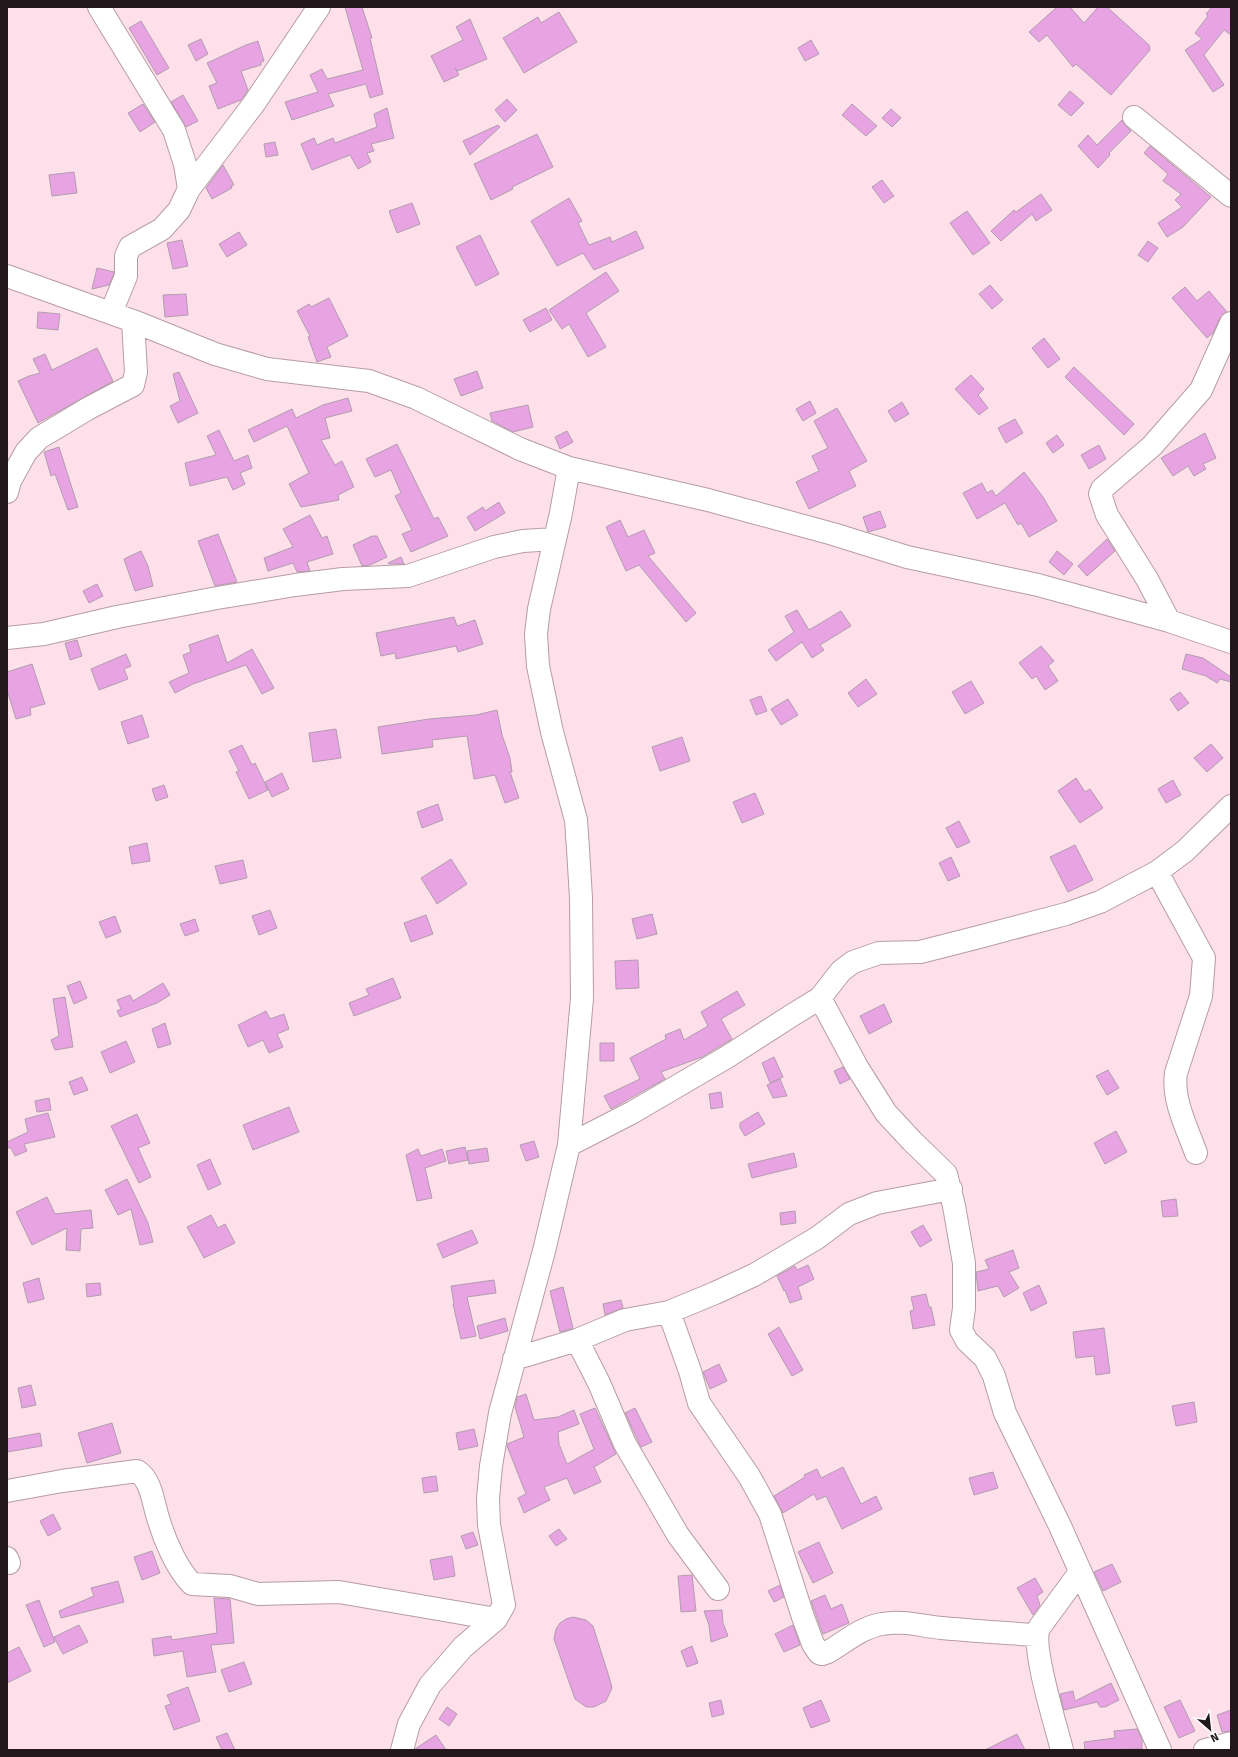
<svg xmlns="http://www.w3.org/2000/svg" width="1238" height="1757" font-family="'Fira Sans',sans-serif">
	<rect width="100%" height="100%" fill="#fee0ea"/>
	<path fill="#e8a3e2" stroke="#b19daf" d="M345,7H362L372,38H370L383,94L370,98L366,84L328,94L334,106L292,120L285,102L318,92L310,75L322,69L327,79L363,70Z
		M1057,7H1070L1084,23L1098,7H1107L1149,45L1150,50L1111,95L1076,64L1073,67L1047,35L1039,42L1029,32Z
		M1212,7H1231V35L1224,30L1204,55L1224,85L1213,92L1185,50L1202,39L1195,33L1208,16L1206,14Z
		M559,12L577,42L524,73L503,38L538,17L541,23Z
		M470,19L487,59L458,71L455,68L459,75L444,82L431,56L463,40L456,27Z
		M141,21L169,68L157,75L129,28Z
		M201,39L208,54L196,61L188,45Z
		M811,40L819,54L805,61L798,48Z
		M258,41L264,61L261,62V65L241,71L248,90L241,100L218,109L209,86L217,83L207,63L246,45Z
		M1070,91L1084,103L1071,116L1058,105Z
		M183,95L198,121L186,127L171,102Z
		M507,99L517,110L505,122L495,110Z
		M143,104L155,122L140,132L128,113Z
		M852,104L877,126L866,136L842,115Z
		M387,108L394,138L371,144L374,151L367,153L371,162L358,169L350,155L312,170L301,144L314,138L317,145L333,138L335,143L377,127L374,114Z
		M891,109L901,118L892,127L882,118Z
		M1122,120L1126,126L1131,131L1109,153L1110,155L1098,168L1078,146L1088,135L1097,145Z
		M498,125L500,127L470,155L463,141Z
		M537,134L553,167L512,187L513,189L491,200L474,164Z
		M275,142L278,155L266,157L264,144Z
		M1150,146L1211,197L1183,227L1167,237L1158,223L1182,207L1175,200L1181,194L1163,181L1168,174L1144,153Z
		M223,165L234,185L231,186L232,188L212,199L206,188Z
		M74,172L77,193L52,196L49,175Z
		M882,180L894,196L884,203L872,187Z
		M1041,194L1052,210L1036,221L1032,214L1001,241L991,231L1014,210L1016,212Z
		M569,198L582,221L578,223L589,245L610,237L612,242L636,231L644,248L594,270L583,253L557,266L531,221Z
		M412,203L420,224L397,233L389,211Z
		M967,211L990,243L973,255L950,223Z
		M239,232L247,245L227,257L219,244Z
		M480,235L499,274L476,286L456,247Z
		M182,240L188,266L173,269L167,243Z
		M1148,241L1158,248L1148,262L1138,255Z
		M97,268L114,272V274L109,285L92,289Z
		M606,272L619,291L586,313L606,347L588,357L569,324L562,329L549,310Z
		M990,285L1003,300L992,309L979,294Z
		M1185,287L1197,301L1209,291L1227,312L1220,318L1213,333L1207,338L1172,298Z
		M186,294L188,315L165,317L163,295Z
		M329,298L348,336L327,347L331,357L317,362L308,337L310,336L297,311L309,304L311,307Z
		M546,308L552,320L530,332L523,320Z
		M38,312L60,314L58,330L37,328Z
		M1044,338L1060,359L1048,368L1032,348Z
		M97,348L113,381L38,423L18,381L29,376L40,373L33,359L45,354L52,370Z
		M1074,367L1134,424L1124,435L1065,377Z
		M477,371L483,388L461,396L454,379Z
		M179,372L198,413L178,423L170,406L180,401L173,374Z
		M971,375L984,389L978,395L988,408L979,415L955,389Z
		M348,398L352,411L325,418L330,438L321,440L335,465L342,461L354,487L338,495L339,500L301,507L289,484L309,473L287,426L254,442L248,430L292,409L296,418L323,405Z
		M810,401L816,413L803,421L796,409Z
		M902,402L909,414L895,422L888,411Z
		M528,405L533,427L513,432L492,421L490,413Z
		M837,408L867,461L849,471L856,486L809,509L796,482L819,471L812,456L828,448L814,421Z
		M1015,419L1023,433L1006,443L998,428Z
		M219,430L234,461L248,455L252,468L240,473L245,484L233,490L227,477L190,486L185,463L216,455L207,436Z
		M567,431L573,442L560,449L555,437Z
		M1205,433L1216,458L1203,464L1206,469L1194,476L1188,466L1173,476L1161,458Z
		M1057,435L1064,445L1053,453L1046,443Z
		M397,444L434,519L438,517L448,536L411,552L402,534L412,530L395,496L401,493L391,470L375,477L366,459Z
		M1099,445L1106,459L1089,469L1081,455Z
		M59,447L78,507L68,510L55,474L51,476L44,452Z
		M1024,472L1043,497L1057,521L1029,537L1021,523L1018,525L1005,503L977,519L963,493L982,483L987,493L992,490L996,496Z
		M499,502L505,513L475,531L467,517L483,507L485,511Z
		M880,511L886,527L868,532L863,517Z
		M310,515L322,538L327,536L333,554L307,562L310,571L297,572L293,563L268,571L264,558L293,547L283,529Z
		M620,520L628,537L644,530L655,553L648,556L696,613L686,622L639,565L626,571L606,527Z
		M218,534L237,582L215,586L198,541Z
		M372,536H377L387,557L370,565L362,566L353,545Z
		M1107,539L1115,551L1087,576L1078,566Z
		M141,551L148,566L153,586L135,591L124,559Z
		M1057,551L1073,564L1064,575L1049,562Z
		M401,557L404,564H389L388,563Z
		M97,584L103,596L89,603L83,591Z
		M797,610L809,630L841,611L851,626L820,645L824,650L812,658L802,642L776,661L768,650L794,632L785,616Z
		M454,617L457,626L475,620L483,644L458,652L456,646L396,659L395,653L381,656L376,633Z
		M218,635L227,663L252,649L274,688L262,694L246,665L193,684L175,693L169,682L189,673L183,655L191,652L189,645Z
		M77,640L82,656L70,660L65,643Z
		M1041,646L1054,661L1048,666L1058,681L1045,690L1036,676L1032,679L1019,663Z
		M126,654L131,666L124,669L128,679L99,690L91,669Z
		M1186,654L1203,658L1231,677V682L1220,679L1217,683L1206,676L1182,669Z
		M32,664L45,704L30,708L31,715L16,719L7,690V672Z
		M866,679L877,694L858,707L848,693Z
		M971,681L984,703L965,714L952,692Z
		M1180,692L1189,703L1178,711L1170,699Z
		M761,696L767,711L756,715L750,700Z
		M788,699L798,715L781,725L771,709Z
		M497,710L502,735L510,758L512,772H510L519,798L505,803L495,775L474,779L467,736L432,740L433,747L382,754L378,727L429,719L476,715Z
		M142,715L149,737L128,744L121,722Z
		M336,729L341,758L313,762L309,733Z
		M682,737L690,761L660,771L652,747Z
		M1211,744L1223,758L1207,772L1194,758Z
		M242,745L252,765L255,763L268,790L249,799L236,772L239,771L229,751Z
		M282,773L289,789L272,797L265,782Z
		M1076,778L1085,792L1090,789L1103,808L1080,823L1058,791Z
		M1173,780L1181,795L1166,803L1158,789Z
		M164,785L168,797L156,801L152,789Z
		M755,793L764,814L742,823L733,802Z
		M438,804L443,820L422,828L417,812Z
		M959,821L970,842L957,848L946,828Z
		M147,843L150,861L132,864L129,847Z
		M1075,845L1093,880L1068,892L1050,857Z
		M951,857L960,876L948,881L939,863Z
		M451,859L467,884L437,904L421,878Z
		M243,860L247,878L220,884L215,866Z
		M270,910L277,928L259,935L252,916Z
		M652,914L657,934L637,939L632,919Z
		M426,915L433,934L411,942L404,923Z
		M115,916L121,932L106,938L99,922Z
		M195,919L199,931L185,936L180,924Z
		M638,960L639,988L616,989L615,961Z
		M393,978L401,998L354,1016L349,1003L369,995L366,989Z
		M80,981L87,998L74,1004L67,986Z
		M163,983L170,995L157,1003L120,1017L117,1011L121,1009L117,1000L130,995L133,1001Z
		M737,991L745,1005L721,1019L732,1039L702,1057L661,1072L665,1079L611,1109L604,1096L640,1079L630,1058L666,1039L665,1035L680,1029L684,1040L708,1026L701,1012Z
		M65,997L73,1047L55,1050L51,1040L59,1036L53,999Z
		M884,1004L892,1022L869,1034L860,1016Z
		M266,1011L270,1019L284,1014L289,1029L277,1034L283,1047L269,1053L263,1040L248,1047L238,1025Z
		M165,1023L171,1044L158,1048L152,1029Z
		M126,1041L135,1062L110,1073L101,1052Z
		M600,1043H614V1061H600Z
		M774,1057L783,1077L770,1083L762,1063Z
		M843,1067L850,1079L840,1084L834,1071Z
		M1108,1070L1119,1088L1107,1095L1096,1076Z
		M82,1077L88,1090L74,1095L69,1082Z
		M780,1079L787,1096L773,1098L767,1085Z
		M721,1092L723,1107L711,1109L709,1094Z
		M49,1098L51,1110L37,1112L35,1101Z
		M289,1107L299,1132L253,1150L243,1125Z
		M758,1112L765,1124L745,1136L740,1128V1123Z
		M48,1113L55,1137L24,1144L27,1151L15,1156L11,1148H8L7,1142L28,1132L25,1119Z
		M137,1114L150,1143L138,1148L151,1177L139,1183L111,1126Z
		M1116,1131L1127,1152L1105,1164L1094,1143Z
		M534,1141L539,1157L526,1161L520,1145Z
		M465,1147L468,1160L449,1164L446,1151Z
		M487,1148L489,1161L469,1164L467,1151Z
		M418,1149L421,1156L442,1149L446,1161L425,1168L432,1198L417,1201L406,1155Z
		M794,1153L797,1167L752,1178L748,1164Z
		M210,1159L221,1184L208,1190L197,1165Z
		M127,1179L148,1223L153,1242L140,1245L131,1209L118,1215L105,1190Z
		M47,1197L55,1214L91,1210L93,1228L81,1229L80,1251L66,1250L67,1228L32,1245L16,1212Z
		M1176,1199L1178,1216L1163,1217L1161,1201Z
		M795,1211L796,1223L781,1225L780,1213Z
		M211,1215L218,1228L225,1224L235,1243L204,1258L187,1227Z
		M923,1225L932,1240L920,1247L911,1232Z
		M472,1230L478,1243L443,1258L437,1244Z
		M1013,1250L1019,1268L1009,1272L1019,1288L1004,1297L998,1286L978,1291L976,1272L989,1269L985,1260Z
		M808,1265L814,1279L798,1287L802,1299L790,1303L785,1290L784,1291L777,1276L795,1266L797,1270Z
		M39,1278L44,1299L28,1303L23,1283Z
		M494,1280L496,1293L467,1297L476,1336L461,1339L453,1304H454L451,1286Z
		M100,1283L101,1295L87,1297L86,1284Z
		M1039,1285L1047,1303L1031,1311L1023,1293Z
		M563,1287L573,1328L560,1332L550,1291Z
		M926,1294L929,1307H931L935,1325L913,1329L910,1311L914,1310L911,1297Z
		M621,1300L623,1308L605,1315L603,1304Z
		M505,1318L508,1331L480,1339L477,1326Z
		M779,1327L803,1370L792,1376L768,1334Z
		M1104,1328L1110,1373L1096,1375L1094,1356L1076,1358L1073,1332Z
		M719,1364L727,1381L710,1389L703,1372Z
		M31,1385L36,1405L22,1408L18,1388Z
		M526,1394L534,1420L558,1417L574,1410L579,1424L558,1432L559,1444L567,1464L594,1449L580,1414L595,1408L616,1454L594,1467L601,1482L574,1494L567,1478L544,1487L550,1500L524,1513L518,1498L526,1494L507,1446V1444L524,1437L515,1407L517,1397Z
		M1194,1402L1197,1422L1176,1426L1172,1406Z
		M635,1408L652,1442L641,1447L625,1413Z
		M112,1423L121,1453L87,1463L78,1433Z
		M474,1429L478,1446L459,1450L456,1433Z
		M40,1433L42,1446L7,1452V1439Z
		M843,1467L861,1504L876,1496L882,1509L842,1529L826,1496L817,1500L814,1494L783,1513L774,1496L805,1477L804,1475L817,1469L821,1478Z
		M993,1472L998,1488L974,1495L969,1478Z
		M436,1476L438,1491L424,1493L422,1478Z
		M53,1514L61,1529L48,1536L40,1521Z
		M559,1529L567,1539L556,1546L549,1536Z
		M473,1532L478,1545L466,1549L461,1536Z
		M819,1542L833,1573L813,1583L798,1552Z
		M152,1551L160,1573L142,1580L134,1557Z
		M452,1556L455,1576L434,1580L430,1560Z
		M1112,1564L1121,1582L1103,1591L1094,1572Z
		M692,1575L696,1611L681,1612L678,1576Z
		M1035,1578L1043,1592L1037,1596L1040,1605L1033,1615L1017,1588Z
		M118,1581L124,1602L61,1618L59,1611L94,1596L91,1588Z
		M780,1585L784,1597L774,1602L768,1591Z
		M825,1595L831,1609L842,1604L849,1623L823,1634L811,1601Z
		M214,1598L230,1599L234,1643L211,1645L216,1672L187,1677L183,1651L154,1656L152,1639L171,1636L172,1640L217,1633Z
		M39,1600L55,1642L44,1647L26,1605Z
		M722,1610L723,1623L728,1636L711,1642L709,1625L704,1611Z
		M573,1617L586,1620L593,1626L610,1680L612,1688L606,1701L594,1707H586L575,1699L554,1639L556,1629L560,1623L566,1619Z
		M79,1625L88,1642L63,1654L54,1637Z
		M793,1625L800,1645L784,1652L775,1634Z
		M692,1646L698,1663L687,1667L681,1651Z
		M19,1647L31,1671L7,1683V1653Z
		M244,1662L252,1684L229,1692L221,1670Z
		M1111,1683L1119,1700L1105,1707H1100L1097,1702L1064,1710L1060,1694L1073,1691L1075,1701Z
		M188,1687L200,1721L174,1730L165,1706L171,1704L167,1695Z
		M721,1700L724,1714L712,1717L709,1703Z
		M821,1700L830,1721L811,1728L803,1708Z
		M1180,1700L1195,1731L1179,1738L1164,1707Z
		M447,1707L457,1714L449,1726L439,1719Z
		M1231,1710V1731L1222,1732L1217,1715Z
		M1137,1729L1142,1739V1749L1085,1750L1084,1742L1115,1738L1114,1731Z
		M227,1733L235,1750H222L216,1737Z
		M1017,1734L1025,1750H985Z
		M436,1735L446,1750H415V1749Z"/>
	<g fill="none" stroke-linecap="round" stroke-linejoin="round">
		<g stroke="#b79ca5" stroke-width="24">
			<path id="minor" d="M99,7L174,130L185,164L189,189
				M1134,117L1231,196
				M7,276L133,321L215,354L267,369L369,381L416,398L520,449L569,468L708,500L833,534L907,557L1038,585L1169,621L1231,642
				M111,313L126,276V256L130,247L162,229L179,210L189,189L253,105L319,7
				M7,492L10,481L26,452L39,438L89,408L133,385L136,372L133,321
				M1169,621L1147,579L1107,515L1100,494L1102,489L1152,446L1201,390L1231,323
				M7,638L44,634L117,617L217,598L295,585L343,579L408,576L494,547L523,541L554,539
				M1157,872L1204,958L1201,996L1176,1073C1172,1100 1187,1128 1196,1153
				M820,998L857,1067L886,1113L912,1141L946,1174L954,1206L964,1263V1308L961,1330L967,1341L985,1358L994,1376L1005,1413L1060,1526L1160,1750
				M569,1145L633,1112L727,1057L794,1014L820,998L841,971L853,962L879,953L920,952L979,937L1066,914L1100,902L1157,872L1185,851L1231,806
				M669,1312L690,1371L699,1403L749,1476L770,1514L803,1617L813,1644L819,1653L822,1654L828,1652C845,1642 862,1627 882,1624C902,1620 921,1626 942,1628C974,1631 1005,1633 1036,1635
				M577,1340L599,1383L625,1444L678,1535L718,1589
				M514,1359L577,1340L625,1320L669,1312L715,1293L754,1275L817,1238L849,1214L877,1203L951,1189
				M7,1491L62,1481L137,1471C152,1480 153,1504 159,1521C165,1541 177,1569 192,1584L230,1586L258,1594L339,1592L496,1619
				M7,1558L9,1563
				M402,1750L409,1724L430,1685L463,1647L496,1619L504,1605L489,1525L488,1498L491,1466L500,1413L544,1251L569,1145L582,998L581,898L578,849L576,820L552,732L538,666L536,634L539,609L561,513L569,468
				M1062,1750C1056,1726 1031,1647 1039,1628L1080,1572
				M1205,1750L1231,1743"/>
		</g>
		<use href="#minor" stroke="#fff" stroke-width="22"/>
	</g>
	<rect width="1238" height="1757" fill="none" stroke="#22181b" stroke-width="16"/>
	<g transform="translate(1210 1729) rotate(152)" stroke="#ffffff" stroke-width="3" paint-order="stroke">
	<path d="M0-3L7 15L0 10L-7 15Z" fill="#22181b"/>
	<text y="-6" font-size="11" font-weight="bold" text-anchor="middle" fill="#22181b">N</text>
	</g>
</svg>
